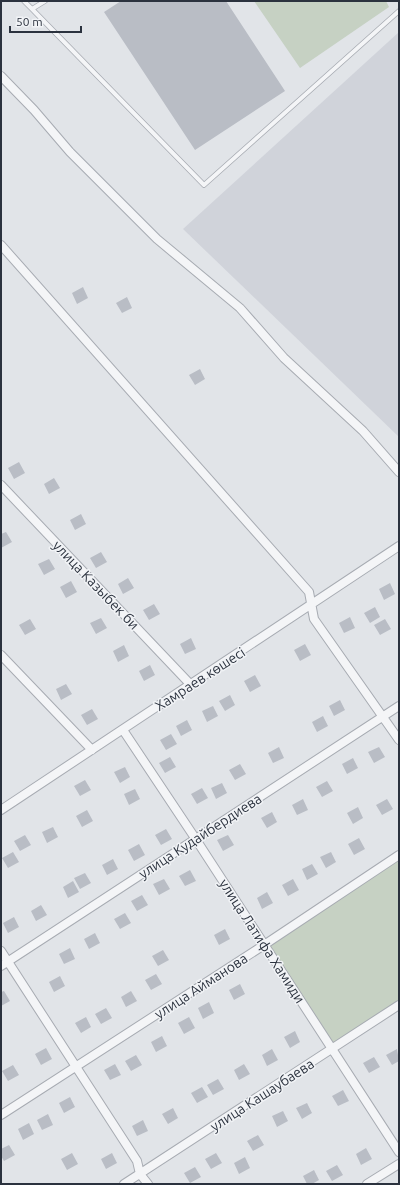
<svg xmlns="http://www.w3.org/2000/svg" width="400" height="1185" font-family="Ubuntu,sans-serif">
	<rect width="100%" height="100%" fill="#e1e4e8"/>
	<path fill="#d0d3da" d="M399,32V437L183,229Z"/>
	<path fill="#c6d1c3" d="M254,1H386L389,7L300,68Z
		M399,855V1005L332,1050L264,945Z"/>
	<path fill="#b9bdc5" d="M121,1H226L285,91L195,150L104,12Z
		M83,287L88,298L77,304L72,293Z
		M127,297L132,308L122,313L116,303Z
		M200,369L205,379L195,385L189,375Z
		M19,462L25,473L14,479L8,468Z
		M54,478L60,488L49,494L44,484Z
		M81,514L86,524L75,530L70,520Z
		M6,532L12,542L1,548V534Z
		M101,552L107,562L96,568L90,558Z
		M49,559L55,569L44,575L38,564Z
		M128,578L134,588L123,594L118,584Z
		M71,581L77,592L66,598L60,587Z
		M390,583L395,594L384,600L379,589Z
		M154,604L160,614L149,620L143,610Z
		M375,607L380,617L370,623L364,613Z
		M350,617L355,628L344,633L339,623Z
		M101,618L107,628L96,634L90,623Z
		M30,619L36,629L25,635L19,625Z
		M385,619L391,629L380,635L374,625Z
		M191,638L196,649L185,654L180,644Z
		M305,644L311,655L300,661L294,650Z
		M124,645L129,656L118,662L113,651Z
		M150,665L155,675L144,681L139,671Z
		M255,675L261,686L250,692L244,681Z
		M66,684L72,694L61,700L56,689Z
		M230,695L235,705L225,711L219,701Z
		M340,700L345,710L334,716L329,706Z
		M213,706L218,716L207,722L202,711Z
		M92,709L98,719L87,725L81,715Z
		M323,716L328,726L317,732L312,722Z
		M187,720L192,730L181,736L176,726Z
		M171,734L177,744L166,750L160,740Z
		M279,747L284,758L273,763L268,753Z
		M379,747L385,757L374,763L368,752Z
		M170,757L176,767L165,773L159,763Z
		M353,758L358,768L347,774L342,764Z
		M240,764L246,774L235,780L229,770Z
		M125,767L130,777L120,783L114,772Z
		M85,780L91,790L80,796L74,786Z
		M327,781L333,791L322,797L316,787Z
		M222,783L227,793L216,799L211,788Z
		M202,788L208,798L197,804L191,794Z
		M135,789L140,799L129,805L124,794Z
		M303,799L308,810L297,815L292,805Z
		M387,799L393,809L382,815L376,805Z
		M358,807L363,818L353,824L347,813Z
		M87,810L93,821L82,827L76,816Z
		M272,812L277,822L267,828L261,818Z
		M53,827L58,837L47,843L42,832Z
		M166,829L172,839L161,845L155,835Z
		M25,835L31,845L20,851L14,841Z
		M228,835L234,845L223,851L217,840Z
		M359,838L365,849L354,855L348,844Z
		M139,844L145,855L134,861L128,850Z
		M13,852L19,862L8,868L2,858Z
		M331,852L336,862L326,868L320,857Z
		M113,859L118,869L107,875L102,865Z
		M312,864L318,874L307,880L302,869Z
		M190,870L196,881L185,886L179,876Z
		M85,873L91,883L80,889L74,878Z
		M164,879L170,889L159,895L153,884Z
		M293,879L299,890L288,896L282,885Z
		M73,881L79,892L68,898L63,887Z
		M267,892L273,903L262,909L257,898Z
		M142,895L148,905L137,911L131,901Z
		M41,905L47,915L36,921L31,911Z
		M125,913L131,923L120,929L114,919Z
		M14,917L19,927L8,933L3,923Z
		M225,929L230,939L219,945L214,935Z
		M95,933L100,943L89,949L84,939Z
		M70,948L75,959L64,964L59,954Z
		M163,950L169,960L158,966L152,956Z
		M156,974L162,984L151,990L145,980Z
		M60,976L65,986L54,992L49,982Z
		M240,984L245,994L234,1000L229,990Z
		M4,991L10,1001L1,1006V992Z
		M131,991L137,1001L126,1007L121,997Z
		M209,1002L214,1013L203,1019L198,1008Z
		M106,1008L112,1018L101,1024L95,1014Z
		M86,1017L91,1027L81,1033L75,1023Z
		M189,1017L195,1028L184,1034L178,1023Z
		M295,1031L300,1042L290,1048L284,1037Z
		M162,1036L167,1046L156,1052L151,1042Z
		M46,1048L52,1059L41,1065L35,1054Z
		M272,1049L278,1060L267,1066L262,1055Z
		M397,1049L399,1061L392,1065L386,1055Z
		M136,1055L142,1065L131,1071L125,1061Z
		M374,1057L380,1067L369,1073L363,1063Z
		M115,1064L121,1075L110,1080L104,1070Z
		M244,1064L250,1074L239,1080L234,1070Z
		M13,1065L19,1075L8,1081L2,1071Z
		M218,1079L224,1089L213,1095L207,1085Z
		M202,1087L208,1097L197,1103L191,1093Z
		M343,1090L349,1101L338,1106L332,1096Z
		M70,1097L75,1107L64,1113L59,1103Z
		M307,1103L312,1113L302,1119L296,1108Z
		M173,1108L178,1118L168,1124L162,1114Z
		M283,1111L288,1121L277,1127L272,1116Z
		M48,1114L53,1125L42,1130L37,1120Z
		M143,1120L148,1131L137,1136L132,1126Z
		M29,1123L34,1134L23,1140L18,1129Z
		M258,1135L264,1145L253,1151L247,1141Z
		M9,1145L15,1155L4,1161L1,1156V1149Z
		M366,1148L372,1159L361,1165L356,1154Z
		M72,1153L78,1164L67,1170L61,1159Z
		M112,1153L117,1163L106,1169L101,1159Z
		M216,1153L222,1163L211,1169L205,1159Z
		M245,1157L250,1168L239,1174L234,1163Z
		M337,1165L343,1175L332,1181L326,1171Z
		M195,1167L201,1177L190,1183L184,1173Z
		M314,1170L319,1180L312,1184H307L303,1176Z"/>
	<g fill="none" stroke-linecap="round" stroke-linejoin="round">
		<g stroke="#a7abb2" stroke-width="5.5">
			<path id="lane" d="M24,1L32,9L45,1
				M32,9L204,185L399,11"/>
		</g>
		<g stroke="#a7abb2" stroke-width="10">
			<path id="street" d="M1,76L34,110L70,152L157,239L240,308L284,358L363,431L399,472
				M1,245L309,592L314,619L399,740
				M1,485L191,685
				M1,655L92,750
				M123,730L195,838L399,1152
				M1,810L399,546
				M1,951L137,1161L140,1174L148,1184
				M1,966L399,706
				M1,1115L264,945L399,855
				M124,1184L399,1005
				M367,1184L399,1164"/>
		</g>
		<use href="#lane" stroke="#f4f5f7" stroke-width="4"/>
		<use href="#street" stroke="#f4f5f7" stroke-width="8"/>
	</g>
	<g text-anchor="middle" stroke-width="3" stroke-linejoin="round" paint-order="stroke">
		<g font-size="14" fill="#2b323e" stroke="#f1f3f6">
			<text transform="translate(96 585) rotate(46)" y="5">улица Казыбек би</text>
			<text transform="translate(200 679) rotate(-33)" y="5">Хамраев көшесі</text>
			<text transform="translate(200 836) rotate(-33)" y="5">улица Кудайбердиева</text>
			<text transform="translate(262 941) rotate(57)" y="5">улица Латифа Хамиди</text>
			<text transform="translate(201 986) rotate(-33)" y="5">улица Айманова</text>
			<text transform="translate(262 1095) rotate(-33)" y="5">улица Кашаубаева</text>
		</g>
	</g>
	<rect width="400" height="1185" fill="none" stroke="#2b323e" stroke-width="4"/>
	<path d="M10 26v6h71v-6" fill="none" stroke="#2b323e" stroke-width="2"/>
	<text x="16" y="26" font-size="12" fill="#2b323e" stroke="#f1f3f6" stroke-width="3" paint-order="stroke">50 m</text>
</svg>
